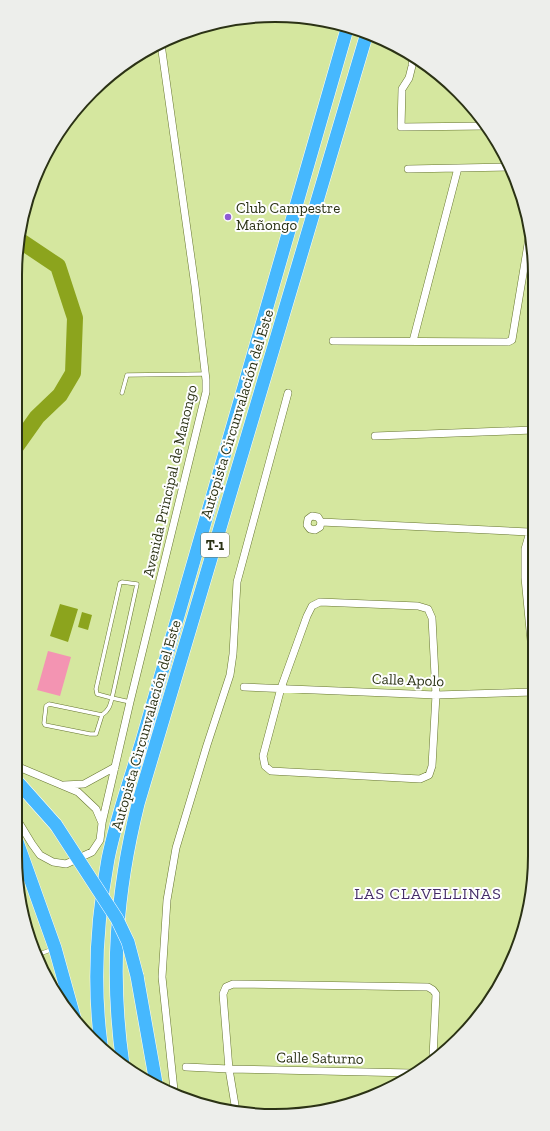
<svg xmlns="http://www.w3.org/2000/svg" width="550" height="1131" font-family="'Zilla Slab',serif">
	<rect width="100%" height="100%" fill="#d5e79f"/>
	<path fill="#f394b2" d="M48,651L71,657L60,696L37,690Z"/>
	<path fill="#8ca41d" d="M60,604L78,609L68,642L50,636Z
		M82,612L92,615L88,630L78,627Z"/>
	<g fill="none" stroke-linecap="round" stroke-linejoin="round">
		<path stroke="#8ca41d" stroke-width="16" d="M15,448L37,417L60,395L73,373L75,318L58,266L22,242"/>
		<g stroke="#667530" stroke-width="4.5">
			<path id="lane" d="M122,393L127,375L206,374
				M122,582L137,584L112,698L97,694L96,689L120,583Z
				M102,715L49,704L46,706L44,723L45,725L90,734H96L102,715C109,710 110,706 112,698L130,702
				M37,955L53,949"/>
		</g>
		<g stroke="#667530" stroke-width="8">
			<path id="street" d="M413,57L412,66L409,78L402,89L401,127L487,126
				M408,169L458,168
				M333,341L508,342L512,340L530,232
				M413,341L458,168L510,167
				M375,436L533,430
				M534,518L525,549V578L534,672
				M321,522L320,527L315,530L310,529L307,525L308,519L312,516L318,517L321,522L529,532
				M320,602L418,606L428,609L432,618L436,695L432,766L429,775L420,779L271,771L265,766L263,756L281,688L307,616L312,606Z
				M244,687L436,695L534,692
				M15,762L21,768L78,792L96,809L102,823
				M64,785L84,784L115,767
				M15,816L32,844L40,855L53,862L66,864L92,852L100,840L102,823L130,702L206,392V380L195,286L161,44
				M186,1067L229,1069L412,1073
				M174,1090L162,977L167,900L176,848L207,745L230,675L233,654L237,582L288,393
				M236,1111L229,1069L223,994L226,987L233,984L428,987L433,990L436,994L433,1057"/>
		</g>
		<g stroke="#fff" stroke-width="14">
			<path id="highway" d="M15,779L56,825
				M15,836L55,948L75,1020
				M137,976L156,1083
				M101,1044C93,983 97,919 108,859C116,819 130,780 142,741L347,29
				M123,1065C110,974 116,893 138,804L367,33"/>
		</g>
		<use href="#lane" stroke="#fff" stroke-width="3.5"/>
		<use href="#street" stroke="#fff" stroke-width="7"/>
		<use href="#highway" stroke="#46b8fe" stroke-width="13"/>
		<g stroke="#fff" stroke-width="14" stroke-linecap="butt">
			<path id="highway-bridge" d="M56,825L117,919L128,942L137,976"/>
		</g>
		<use href="#highway-bridge" stroke="#46b8fe" stroke-width="13"/>
	</g>
	<circle fill="#8e5bd4" stroke="#fefefe" stroke-width="1.5" cx="228" cy="217" r="4"/>
	<g text-anchor="middle" stroke-width="4" stroke-linejoin="round" paint-order="stroke">
		<rect fill="#fefefe" stroke="#6a6f5b" stroke-width="1" x="201" y="533" width="28" height="24" rx="3"/>
		<g font-size="14" font-weight="bold" fill="#2b3215">
			<text x="215" y="550">T-1</text>
		</g>
		<g font-size="15" fill="#2b3215" stroke="#fefefe" text-anchor="start">
			<text x="236" y="213">Club Campestre<tspan x="236" dy="17">Mañongo</tspan></text>
		</g>
		<g font-size="15" fill="#2b3215" stroke="#fefefe">
			<text transform="translate(237 414) rotate(-73)" y="5">Autopista Circunvalación del Este</text>
			<text transform="translate(170 481) rotate(-77)" y="5">Avenida Principal de Manongo</text>
			<text transform="translate(408 680) rotate(2)" y="5">Calle Apolo</text>
			<text transform="translate(146 725) rotate(-74)" y="5">Autopista Circunvalación del Este</text>
			<text transform="translate(320 1058) rotate(1)" y="5">Calle Saturno</text>
		</g>
		<g font-size="16" letter-spacing="1" fill="#442c67" stroke="#fefefe">
			<text x="428" y="899">LAS CLAVELLINAS</text>
		</g>
	</g>
	<path d="M0 0H550V1131H0ZM275 22H275A253 253 0 0 1 528 275V856A253 253 0 0 1 275 1109H275A253 253 0 0 1 22 856V275A253 253 0 0 1 275 22Z" fill="#edeeeb" fill-rule="evenodd"/>
	<path fill="none" stroke="#2b3215" stroke-width="2" d="M275 22H275A253 253 0 0 1 528 275V856A253 253 0 0 1 275 1109H275A253 253 0 0 1 22 856V275A253 253 0 0 1 275 22Z"/>
</svg>
